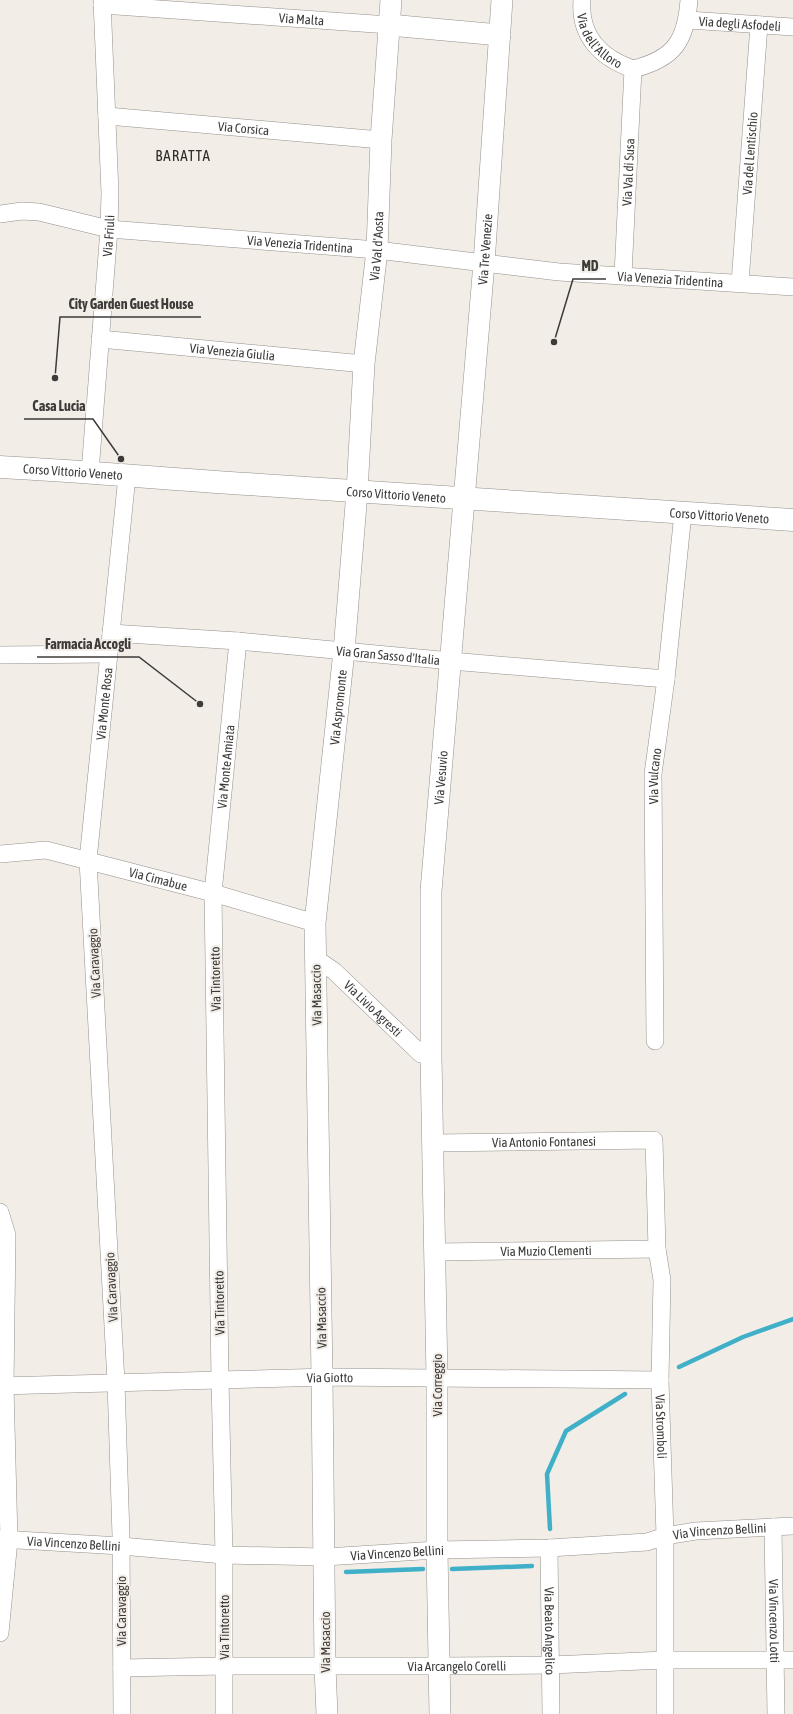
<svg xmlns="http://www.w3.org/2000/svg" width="793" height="1714" font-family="'Asap Condensed',sans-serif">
	<rect width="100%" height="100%" fill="#f2ede7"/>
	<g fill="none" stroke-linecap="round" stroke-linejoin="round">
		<path stroke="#3fb0c8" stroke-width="4.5" d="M679,1367L743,1337L793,1319
			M550,1529L547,1474L566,1431L625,1394
			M452,1569L532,1566
			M346,1572L423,1569"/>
		<g stroke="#95908b" stroke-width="18">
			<g id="minor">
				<path id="s1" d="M582,0C579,36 601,58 633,69"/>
				<path id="s2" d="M102,5L389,25"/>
				<path id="s3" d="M688,20L793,27"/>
				<path d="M633,69C674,59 686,41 689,0"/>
				<path id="s4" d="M107,116L381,140"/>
				<path id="s5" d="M0,214L22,211L39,212L109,229L377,250L559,272L793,287"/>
				<path id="s6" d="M623,275L633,69"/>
				<path id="s7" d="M740,283L759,25"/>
				<path id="s8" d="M100,339L364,364"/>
				<path id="s9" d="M90,472L109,229L110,193L102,0"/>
				<path id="s10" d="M111,633L238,641L451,661L666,679"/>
				<path d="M0,655L108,654"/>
				<path id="s11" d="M0,854L46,850L213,893L315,923"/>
				<path id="s12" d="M315,958L334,971L421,1054L431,1056"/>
				<path id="s13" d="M655,1041L653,774L666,679L683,513"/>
				<path id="s14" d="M434,1143L654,1140L657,1249L662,1280L660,1380L665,1536V1714"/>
				<path d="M0,1212L7,1235L5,1386L9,1540L0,1633"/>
				<path id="s15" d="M435,1252L657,1249"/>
				<path id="s16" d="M0,1386L329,1377L660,1380"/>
				<path id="s17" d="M773,1527L776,1714"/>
				<path id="s18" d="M0,1539L121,1546L224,1555L325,1557L437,1550L549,1548L647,1542L665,1536L696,1531L793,1526"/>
				<path id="s19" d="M549,1548L551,1714"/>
				<path id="s20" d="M122,1668L224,1666H444L551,1665L665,1660H793"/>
				<path id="s21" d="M122,1714L121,1536L116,1382L88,860L127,476"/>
				<path id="s22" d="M224,1714V1555L220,1379L213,893L238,641"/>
			</g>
		</g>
		<g stroke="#95908b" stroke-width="22">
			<g id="tertiary">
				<path d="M389,25L500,35"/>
				<path id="s23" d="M327,1714L325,1667L322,1377L315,923L344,651L357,492L364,364L377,250L381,140L391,0"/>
				<path id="s24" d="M440,1714L437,1550V1378L431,1056V891L484,263L502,0"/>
			</g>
		</g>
		<g stroke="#95908b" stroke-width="23">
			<g id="secondary">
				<path id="s25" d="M0,467C82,471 165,479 247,484C429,497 611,509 793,520"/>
			</g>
		</g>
		<use href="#minor" stroke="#fff" stroke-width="17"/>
		<use href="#tertiary" stroke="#fff" stroke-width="21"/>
		<use href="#secondary" stroke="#fff" stroke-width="22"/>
	</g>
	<g text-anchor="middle" stroke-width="4" stroke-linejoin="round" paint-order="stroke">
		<g font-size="13" fill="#3d3b39" stroke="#f2ede7">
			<text dy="5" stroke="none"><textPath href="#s2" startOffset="200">Via Malta</textPath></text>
			<text dy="5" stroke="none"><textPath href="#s3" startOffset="52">Via degli Asfodeli</textPath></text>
			<text dy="5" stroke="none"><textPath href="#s1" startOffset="47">Via dell'Alloro</textPath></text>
			<text dy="5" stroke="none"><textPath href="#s4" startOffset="137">Via Corsica</textPath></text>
			<text dy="5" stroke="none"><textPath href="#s7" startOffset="130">Via del Lentischio</textPath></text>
			<text dy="5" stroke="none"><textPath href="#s6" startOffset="103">Via Val di Susa</textPath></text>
			<text dy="5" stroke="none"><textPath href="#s9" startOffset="237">Via Friuli</textPath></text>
			<text dy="5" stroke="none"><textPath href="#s5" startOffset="303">Via Venezia Tridentina</textPath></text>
			<text dy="5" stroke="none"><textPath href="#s23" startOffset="1471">Via Val d'Aosta</textPath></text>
			<text dy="5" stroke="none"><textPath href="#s24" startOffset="1467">Via Tre Venezie</textPath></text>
			<text dy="5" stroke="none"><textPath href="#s5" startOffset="675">Via Venezia Tridentina</textPath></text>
			<text dy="5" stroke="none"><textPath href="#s8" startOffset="133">Via Venezia Giulia</textPath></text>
			<text dy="5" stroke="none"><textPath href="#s25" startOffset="73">Corso Vittorio Veneto</textPath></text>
			<text dy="5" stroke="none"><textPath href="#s25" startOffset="397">Corso Vittorio Veneto</textPath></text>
			<text dy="5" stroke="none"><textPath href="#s25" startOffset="721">Corso Vittorio Veneto</textPath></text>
			<text dy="5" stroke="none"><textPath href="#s10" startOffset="278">Via Gran Sasso d'Italia</textPath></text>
			<text dy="5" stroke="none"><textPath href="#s21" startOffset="1012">Via Monte Rosa</textPath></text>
			<text dy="5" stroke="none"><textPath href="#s23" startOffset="1008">Via Aspromonte</textPath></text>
			<text dy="5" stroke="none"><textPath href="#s22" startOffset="948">Via Monte Amiata</textPath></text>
			<text dy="5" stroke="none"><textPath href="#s13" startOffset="265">Via Vulcano</textPath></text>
			<text dy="5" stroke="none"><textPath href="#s24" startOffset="937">Via Vesuvio</textPath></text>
			<text dy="5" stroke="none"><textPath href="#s11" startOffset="162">Via Cimabue</textPath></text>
			<text transform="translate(94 963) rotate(-93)" y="5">Via Caravaggio</text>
			<text transform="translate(215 979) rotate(-91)" y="5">Via Tintoretto</text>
			<text transform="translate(316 995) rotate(-91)" y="5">Via Masaccio</text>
			<text dy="5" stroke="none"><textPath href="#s12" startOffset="77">Via Livio Agresti</textPath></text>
			<text dy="5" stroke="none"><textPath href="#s14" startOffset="110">Via Antonio Fontanesi</textPath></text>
			<text dy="5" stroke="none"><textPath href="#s15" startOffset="111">Via Muzio Clementi</textPath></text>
			<text transform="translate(111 1287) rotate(-93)" y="5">Via Caravaggio</text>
			<text transform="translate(219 1303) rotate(-91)" y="5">Via Tintoretto</text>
			<text transform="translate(321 1318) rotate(-91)" y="5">Via Masaccio</text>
			<text dy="5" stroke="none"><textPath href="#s16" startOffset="330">Via Giotto</textPath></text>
			<text transform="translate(437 1385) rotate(-90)" y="5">Via Correggio</text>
			<text dy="5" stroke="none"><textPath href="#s14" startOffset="507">Via Stromboli</textPath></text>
			<text dy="5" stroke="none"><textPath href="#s18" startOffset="722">Via Vincenzo Bellini</textPath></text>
			<text dy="5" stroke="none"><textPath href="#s18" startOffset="74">Via Vincenzo Bellini</textPath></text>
			<text dy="5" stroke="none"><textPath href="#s18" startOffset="398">Via Vincenzo Bellini</textPath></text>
			<text transform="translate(121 1611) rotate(-90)" y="5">Via Caravaggio</text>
			<text dy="5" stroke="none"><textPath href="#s17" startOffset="94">Via Vincenzo Lotti</textPath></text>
			<text transform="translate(224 1627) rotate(-90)" y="5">Via Tintoretto</text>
			<text dy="5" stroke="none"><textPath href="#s19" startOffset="83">Via Beato Angelico</textPath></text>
			<text transform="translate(325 1642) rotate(-90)" y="5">Via Masaccio</text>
			<text dy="5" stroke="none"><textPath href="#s20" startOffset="335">Via Arcangelo Corelli</textPath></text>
		</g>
		<g font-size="15" letter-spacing="1" fill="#2f2b26" stroke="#f2ede7">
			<text x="183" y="161">BARATTA</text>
		</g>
	</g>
	<path fill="none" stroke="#3d3b39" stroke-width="1.5" d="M554 342L573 279H606M55 378L60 317H201M121 459L93 419H24M200 704L139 657H37"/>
	<g fill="#3d3b39" stroke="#f2ede7" stroke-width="1.5">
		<circle cx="554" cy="342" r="4"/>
		<circle cx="55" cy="378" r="4"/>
		<circle cx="121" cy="459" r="4"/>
		<circle cx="200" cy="704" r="4"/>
	</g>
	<g font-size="14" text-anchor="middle" font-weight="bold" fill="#3d3b39" stroke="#f2ede7" stroke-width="4" stroke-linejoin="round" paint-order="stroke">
		<text x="590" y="271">MD</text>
		<text x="131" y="309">City Garden Guest House</text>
		<text x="59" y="411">Casa Lucia</text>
		<text x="88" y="649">Farmacia Accogli</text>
	</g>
</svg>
